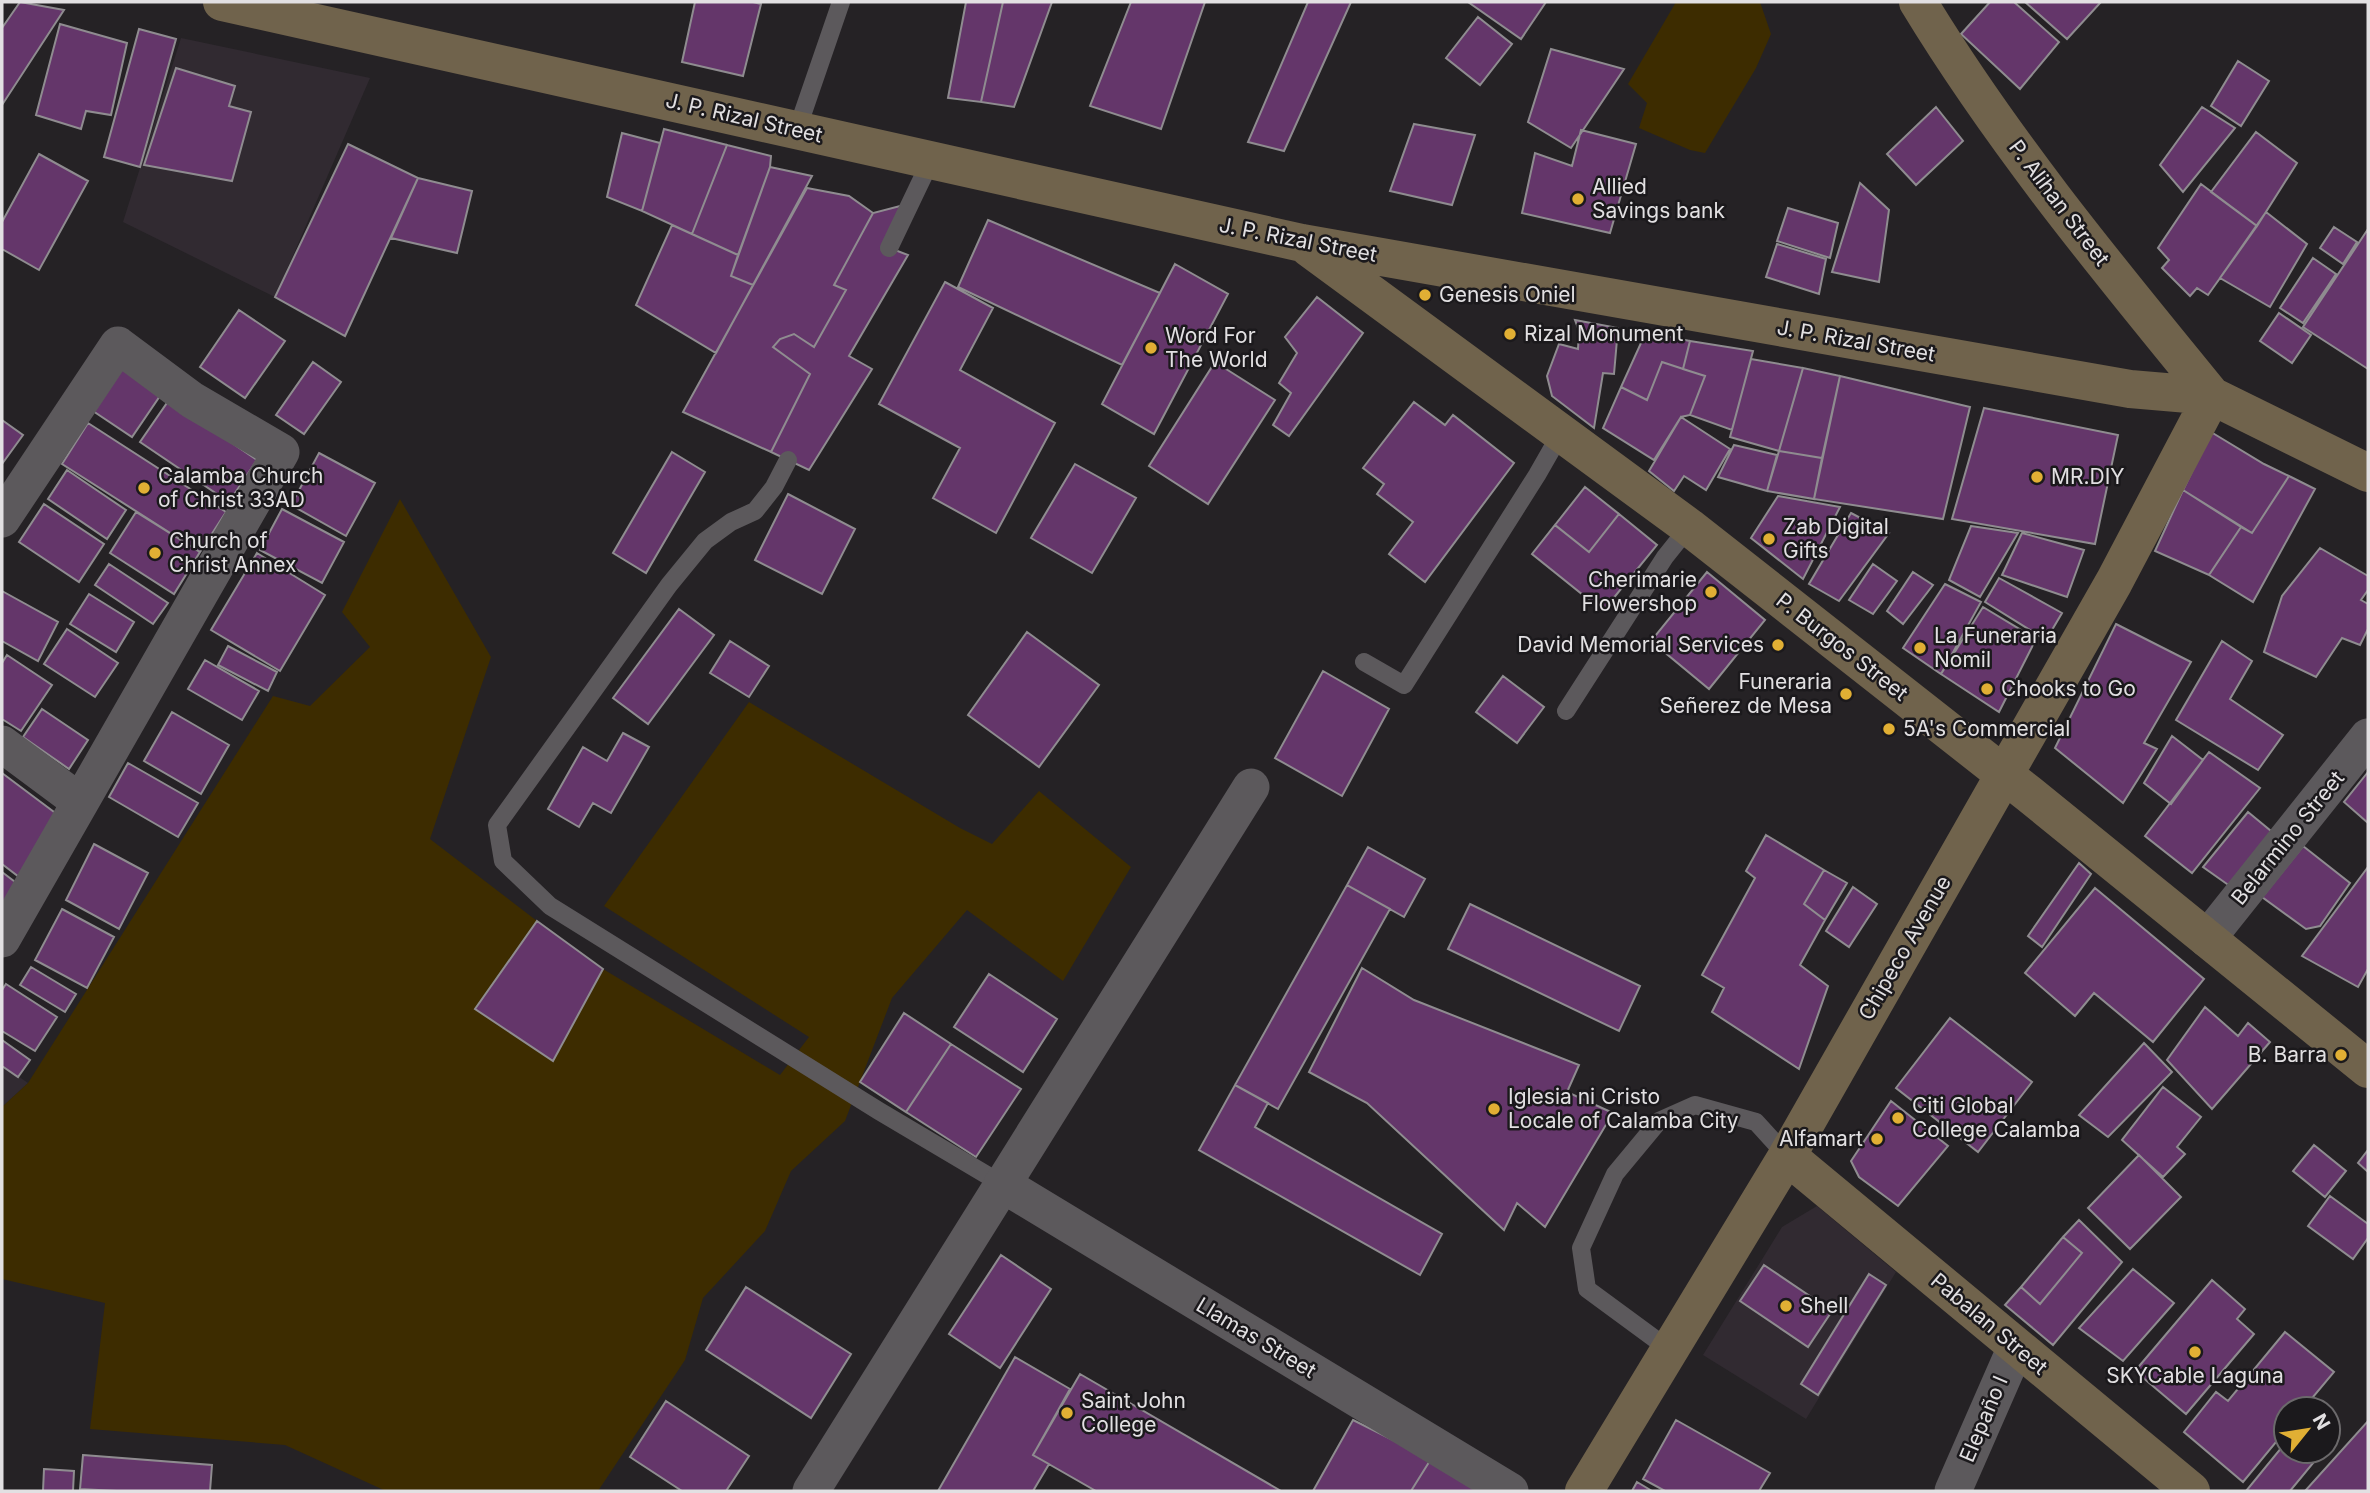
<svg xmlns="http://www.w3.org/2000/svg" width="2370" height="1493" font-family="Inter,sans-serif">
	<rect width="100%" height="100%" fill="#252225"/>
	<path fill="#312a31" d="M181,38L370,78L275,297L123,222Z
		M2,1065L28,1083L2,1107Z
		M1817,1206L1896,1272L1806,1419L1703,1355L1782,1227Z"/>
	<path fill="#3d2c00" d="M1676,2H1760L1771,34L1756,68L1705,153L1690,150L1639,128L1647,103L1628,84Z
		M400,499L491,657L430,839L537,921L572,1011L536,1050L552,1061L603,969L780,1075L809,1037L604,906L749,702L960,828L992,844L1039,791L1131,867L1063,981L967,910L892,998L845,1121L791,1171L765,1231L703,1298L685,1360L598,1491H386L285,1445L90,1429L105,1303L2,1279V1107L28,1083L273,696L310,706L370,647L342,612Z"/>
	<path fill="#64366a" stroke="#8f8c90" stroke-width="2" d="M20,2L64,10L2,105V28Z
		M695,2H753L761,4L743,76L682,62Z
		M966,2H1003L981,102L948,98Z
		M1003,2H1052L1014,107L981,102Z
		M1131,2H1205L1161,129L1090,106Z
		M1308,2H1351L1284,151L1248,142Z
		M1468,2H1546L1521,39Z
		M1990,2H2014L2059,42L2020,89L1961,34Z
		M2025,2H2101L2067,39Z
		M1478,17L1512,44L1480,85L1446,58Z
		M60,24L127,43L111,115L86,111L81,129L36,115Z
		M139,29L176,39L140,167L104,157Z
		M1551,49L1624,69L1571,148L1528,122Z
		M2238,61L2269,81L2241,126L2211,106Z
		M176,68L235,86L229,106L251,112L232,181L144,165Z
		M1936,107L1963,141L1916,185L1887,154Z
		M2202,107L2235,128L2183,192L2160,165Z
		M1414,124L1475,135L1452,205L1390,191Z
		M664,129L727,145L692,234L642,211Z
		M1581,130L1636,144L1610,233L1522,213L1535,153L1572,166Z
		M2256,132L2297,163L2257,226L2211,192Z
		M622,133L660,143L642,211L607,197Z
		M348,144L418,178L345,336L275,297Z
		M727,145L771,156L770,167L738,255L692,234Z
		M39,154L88,181L39,270L2,249V222Z
		M770,167L812,176L753,285L731,276Z
		M418,178L472,191L457,253L391,238Z
		M1860,183L1889,210L1879,282L1832,272Z
		M2201,184L2257,226L2208,295L2197,288L2190,296L2162,268L2169,260L2158,248Z
		M807,188L849,196L873,213L834,285L846,290L814,347L794,334L780,339L773,347L810,374L771,452L683,412Z
		M904,205L887,247L908,255L849,356L872,369L809,470L771,452L810,374L773,347L780,339L794,334L814,347L846,290L834,285L873,213Z
		M1788,208L1838,223L1830,258L1777,241Z
		M2266,212L2307,244L2270,307L2220,278Z
		M988,220L1160,293L1122,365L958,287Z
		M672,225L738,255L731,276L753,285L716,353L636,305Z
		M2334,227L2357,242L2343,264L2320,248Z
		M2368,229V369L2303,327Z
		M1777,244L1826,259L1819,294L1766,277Z
		M2313,258L2336,274L2303,323L2280,308Z
		M1175,264L1228,294L1154,434L1102,404Z
		M945,282L993,308L960,370L1055,423L996,533L933,498L960,448L879,404Z
		M1317,297L1363,333L1289,436L1273,425L1291,393L1279,383L1297,353L1285,337Z
		M239,310L285,341L245,398L200,367Z
		M2279,313L2311,335L2292,363L2260,341Z
		M1575,320L1618,328L1614,374L1603,373L1594,428L1552,396L1547,376L1559,344L1578,349L1579,331Z
		M1646,332L1690,341L1683,369L1662,362L1647,400L1621,387Z
		M1690,341L1753,351L1732,430L1690,415L1705,376L1683,369Z
		M1751,359L1803,368L1779,451L1730,437Z
		M313,362L341,382L304,434L276,415Z
		M1215,362L1275,400L1208,504L1149,466Z
		M1662,362L1705,376L1690,415L1681,417L1654,460L1603,428L1621,387L1647,400Z
		M124,364L164,390L132,437L93,411Z
		M1803,368L1840,376L1822,458L1779,451Z
		M1840,376L1970,407L1943,519L1814,499Z
		M169,400L257,460L229,502L140,442Z
		M1414,402L1445,425L1453,415L1514,463L1425,582L1389,554L1413,522L1377,494L1384,484L1363,468Z
		M1984,408L2118,435L2095,544L1952,519Z
		M1681,417L1730,449L1706,490L1684,476L1674,491L1649,471Z
		M2,420L23,435L2,464Z
		M88,423L226,512L200,552L62,464Z
		M2211,432L2264,464L2289,476L2252,533L2183,490Z
		M1734,445L1777,455L1767,491L1718,477Z
		M1779,451L1822,458L1814,499L1767,491Z
		M672,452L705,472L646,573L613,553Z
		M319,453L375,483L346,536L291,505Z
		M1075,464L1136,498L1092,573L1031,538Z
		M67,470L126,510L107,539L48,499Z
		M2289,476L2315,489L2253,602L2209,575L2241,527L2252,533Z
		M1585,487L1619,514L1589,552L1555,525Z
		M2183,490L2241,527L2209,575L2155,551Z
		M788,494L855,529L822,594L755,560Z
		M1778,496L1840,507L1803,579L1751,538Z
		M44,504L104,544L79,582L19,542Z
		M282,509L344,542L322,583L260,550Z
		M136,512L200,552L174,594L110,553Z
		M1851,513L1889,533L1839,601L1809,584Z
		M1619,514L1657,545L1603,611L1532,554L1555,525L1589,552Z
		M1971,526L2018,533L1980,597L1949,580Z
		M2022,533L2084,550L2067,597L2002,575Z
		M2320,548L2368,576V590L2361,600L2368,604V629L2360,645L2342,638L2316,677L2264,652L2282,596Z
		M257,553L325,595L280,671L211,630Z
		M109,564L168,603L153,624L95,585Z
		M1873,564L1897,581L1873,614L1849,600Z
		M1707,572L1765,620L1709,689L1651,641Z
		M1913,572L1933,585L1903,624L1887,611Z
		M1999,578L2062,613L2046,640L1985,602Z
		M1945,584L1981,602L1941,674L1903,648Z
		M2,591L58,622L38,661L2,641Z
		M89,594L134,622L116,652L70,624Z
		M1983,607L2036,639L1999,712L1941,674Z
		M679,609L714,635L648,724L613,698Z
		M2116,624L2191,662L2144,743L2157,749L2123,803L2055,748Z
		M67,629L118,663L95,697L44,664Z
		M1027,632L1099,685L1039,767L968,715Z
		M730,641L769,666L749,697L710,673Z
		M2222,641L2252,661L2230,699L2283,735L2258,770L2176,720Z
		M228,646L277,672L268,691L218,665Z
		M7,655L52,685L21,731L2,719V663Z
		M205,660L259,691L242,720L188,689Z
		M1323,671L1389,709L1342,796L1275,758Z
		M1503,676L1544,707L1517,743L1476,712Z
		M42,709L88,740L69,769L23,737Z
		M172,712L229,745L201,794L144,761Z
		M623,733L649,747L611,813L593,803L579,827L548,809L583,747L607,761Z
		M2172,736L2203,760L2171,804L2144,783Z
		M2209,752L2260,788L2192,873L2145,836Z
		M128,763L198,803L178,837L109,797Z
		M2368,772V823L2344,802Z
		M2,773L66,821L23,880L2,864Z
		M2248,812L2277,836L2234,889L2203,867Z
		M1766,835L1824,870L1804,904L1825,920L1800,965L1828,986L1799,1069L1712,1012L1724,988L1702,975L1755,878L1746,871Z
		M94,844L148,873L119,929L66,900Z
		M2303,846L2350,883L2320,926L2306,929L2262,897Z
		M1368,847L1425,879L1404,917L1347,885Z
		M2079,863L2091,874L2042,947L2028,936Z
		M2368,867V969L2358,987L2302,956Z
		M1824,870L1847,883L1825,920L1804,904Z
		M2,872L23,888L2,916Z
		M1347,885L1390,909L1278,1109L1235,1085Z
		M1853,887L1877,904L1849,947L1826,931Z
		M2095,888L2204,979L2153,1042L2094,993L2075,1016L2025,973Z
		M1470,904L1640,986L1619,1031L1448,949Z
		M62,909L114,937L87,988L35,960Z
		M537,921L603,969L553,1061L475,1009Z
		M31,967L76,994L65,1012L20,985Z
		M1362,968L1414,1000L1579,1065L1567,1092L1613,1113L1545,1227L1517,1203L1504,1230L1367,1103L1309,1072Z
		M989,974L1057,1019L1023,1072L954,1027Z
		M6,984L57,1017L35,1051L2,1031V990Z
		M2205,1007L2238,1036L2248,1023L2270,1042L2212,1109L2167,1060Z
		M904,1013L951,1044L906,1112L860,1082Z
		M1950,1018L2032,1082L1978,1152L1896,1088Z
		M2,1040L30,1060L18,1077L2,1066Z
		M2144,1043L2172,1072L2108,1137L2079,1115Z
		M951,1044L1021,1089L976,1157L906,1112Z
		M1235,1085L1268,1103L1255,1127L1442,1234L1420,1275L1199,1150Z
		M2163,1087L2201,1117L2177,1147L2185,1154L2163,1177L2122,1140Z
		M1891,1101L1948,1146L1898,1206L1859,1177L1851,1161Z
		M2314,1145L2346,1171L2325,1197L2293,1171Z
		M2368,1150V1172L2358,1163Z
		M2139,1155L2181,1197L2130,1249L2088,1208Z
		M2330,1196L2368,1224V1238L2353,1259L2308,1226Z
		M2079,1220L2122,1262L2053,1345L2005,1305L2021,1287L2040,1304L2082,1253L2063,1237Z
		M2063,1237L2082,1253L2040,1304L2021,1287Z
		M1001,1255L1051,1289L1000,1368L949,1334Z
		M1764,1265L1832,1311L1808,1347L1740,1301Z
		M2133,1269L2174,1303L2123,1361L2079,1328Z
		M1869,1274L1886,1285L1818,1395L1801,1384Z
		M2212,1280L2245,1309L2237,1319L2254,1334L2186,1414L2135,1371Z
		M746,1287L851,1354L811,1418L706,1350Z
		M2285,1332L2334,1372L2303,1409H2286V1430L2243,1482L2184,1432L2216,1392L2228,1401Z
		M1015,1357L1070,1389L1033,1455L1049,1464L1033,1491H938Z
		M1080,1374L1281,1491H1096L1033,1455Z
		M666,1401L749,1456L726,1491H682L630,1457Z
		M1353,1420L1431,1459L1411,1491H1313Z
		M1676,1420L1770,1473L1759,1491H1665L1643,1479Z
		M2368,1421V1491H2305Z
		M2286,1442V1451H2323L2290,1491H2246Z
		M83,1455L212,1465L210,1491H117L80,1489Z
		M1431,1459L1487,1491H1411Z
		M44,1469L74,1471L73,1491H43Z
		M1637,1482L1652,1491H1632Z"/>
	<g fill="none" stroke-linecap="round" stroke-linejoin="round">
		<path stroke="#5c595c" stroke-width="18" d="M797,130L841,2
			M889,248L931,160
			M788,460L774,487L755,511L731,522L705,541L669,585L497,825L503,861L550,906L879,1111L1002,1184
			M1364,662L1404,685L1537,475L1561,433
			M1566,711L1665,557L1689,527
			M1670,1350L1587,1289L1581,1248L1615,1174L1659,1121L1695,1105L1756,1122L1787,1156"/>
		<path stroke="#5c595c" stroke-width="37" d="M2,519L118,345L192,400L281,452L2,939
			M2,744L80,802
			M2207,939L2368,737
			M1002,1184L1510,1491
			M811,1491L1251,787
			M1953,1491L2016,1347"/>
		<path stroke="#70634c" stroke-width="38" d="M222,2L1302,243L2130,389L2212,396L2368,473
			M1918,2C2003,142 2108,269 2212,396
			M1309,248L1689,527L2029,794L2368,1069
			M1787,1156L2191,1491
			M1584,1491L1787,1156L2114,582L2212,396"/>
	</g>
	<g fill="#e1af34" stroke="#1b191c" stroke-width="2.5">
		<circle cx="1578" cy="199" r="7"/>
		<circle cx="1425" cy="295" r="7"/>
		<circle cx="1510" cy="334" r="7"/>
		<circle cx="1151" cy="348" r="7"/>
		<circle cx="2037" cy="477" r="7"/>
		<circle cx="144" cy="488" r="7"/>
		<circle cx="1769" cy="539" r="7"/>
		<circle cx="155" cy="553" r="7"/>
		<circle cx="1711" cy="592" r="7"/>
		<circle cx="1778" cy="645" r="7"/>
		<circle cx="1920" cy="648" r="7"/>
		<circle cx="1987" cy="689" r="7"/>
		<circle cx="1846" cy="694" r="7"/>
		<circle cx="1889" cy="729" r="7"/>
		<circle cx="2341" cy="1055" r="7"/>
		<circle cx="1494" cy="1109" r="7"/>
		<circle cx="1898" cy="1118" r="7"/>
		<circle cx="1877" cy="1139" r="7"/>
		<circle cx="1786" cy="1306" r="7"/>
		<circle cx="2195" cy="1352" r="7"/>
		<circle cx="1067" cy="1413" r="7"/>
	</g>
	<g text-anchor="middle" stroke-width="5" stroke-linejoin="round" paint-order="stroke">
		<g font-size="21" fill="#e2e0e2" stroke="#1b191c">
			<text transform="translate(744 118) rotate(13)" y="7">J. P. Rizal Street</text>
			<text transform="translate(2059 203) rotate(53)" y="7">P. Alihan Street</text>
			<text transform="translate(1298 240) rotate(11)" y="7">J. P. Rizal Street</text>
			<text transform="translate(1856 341) rotate(10)" y="7">J. P. Rizal Street</text>
			<text transform="translate(1842 647) rotate(38)" y="7">P. Burgos Street</text>
			<text transform="translate(2288 838) rotate(-51)" y="7">Belarmino Street</text>
			<text transform="translate(1905 948) rotate(-60)" y="7">Chipeco Avenue</text>
			<text transform="translate(1989 1324) rotate(40)" y="7">Pabalan Street</text>
			<text transform="translate(1256 1338) rotate(31)" y="7">Llamas Street</text>
			<text transform="translate(1984 1419) rotate(-67)" y="7">Elepaño I</text>
		</g>
		<g font-size="21" fill="#e2e0e2" stroke="#1b191c" text-anchor="start">
			<text x="1592" y="194">Allied<tspan x="1592" dy="24">Savings bank</tspan></text>
			<text x="1439" y="302">Genesis Oniel</text>
			<text x="1524" y="341">Rizal Monument</text>
			<text x="1165" y="343">Word For<tspan x="1165" dy="24">The World</tspan></text>
			<text x="158" y="483">Calamba Church<tspan x="158" dy="24">of Christ 33AD</tspan></text>
			<text x="2051" y="484">MR.DIY</text>
			<text x="1783" y="534">Zab Digital<tspan x="1783" dy="24">Gifts</tspan></text>
			<text x="169" y="548">Church of<tspan x="169" dy="24">Christ Annex</tspan></text>
			<text x="1697" y="587" text-anchor="end">Cherimarie<tspan x="1697" dy="24">Flowershop</tspan></text>
			<text x="1934" y="643">La Funeraria<tspan x="1934" dy="24">Nomil</tspan></text>
			<text x="1764" y="652" text-anchor="end">David Memorial Services</text>
			<text x="1832" y="689" text-anchor="end">Funeraria<tspan x="1832" dy="24">Señerez de Mesa</tspan></text>
			<text x="2001" y="696">Chooks to Go</text>
			<text x="1903" y="736">5A's Commercial</text>
			<text x="2327" y="1062" text-anchor="end">B. Barra</text>
			<text x="1508" y="1104">Iglesia ni Cristo<tspan x="1508" dy="24">Locale of Calamba City</tspan></text>
			<text x="1912" y="1113">Citi Global<tspan x="1912" dy="24">College Calamba</tspan></text>
			<text x="1863" y="1146" text-anchor="end">Alfamart</text>
			<text x="1800" y="1313">Shell</text>
			<text x="2195" y="1383" text-anchor="middle">SKYCable Laguna</text>
			<text x="1081" y="1408">Saint John<tspan x="1081" dy="24">College</tspan></text>
		</g>
	</g>
	<rect width="2370" height="1493" fill="none" stroke="#e2e0e2" stroke-width="7"/>
	<g transform="translate(2307 1430) rotate(60)"><circle r="33" fill="#1b191c" stroke="#6b696b" stroke-width="2"/>
	<path d="M0-5L12 26L0 18L-12 26Z" fill="#e1af34"/>
	<text y="-10" font-size="19" font-weight="bold" text-anchor="middle" fill="#e2e0e2">N</text>
	</g>
</svg>
